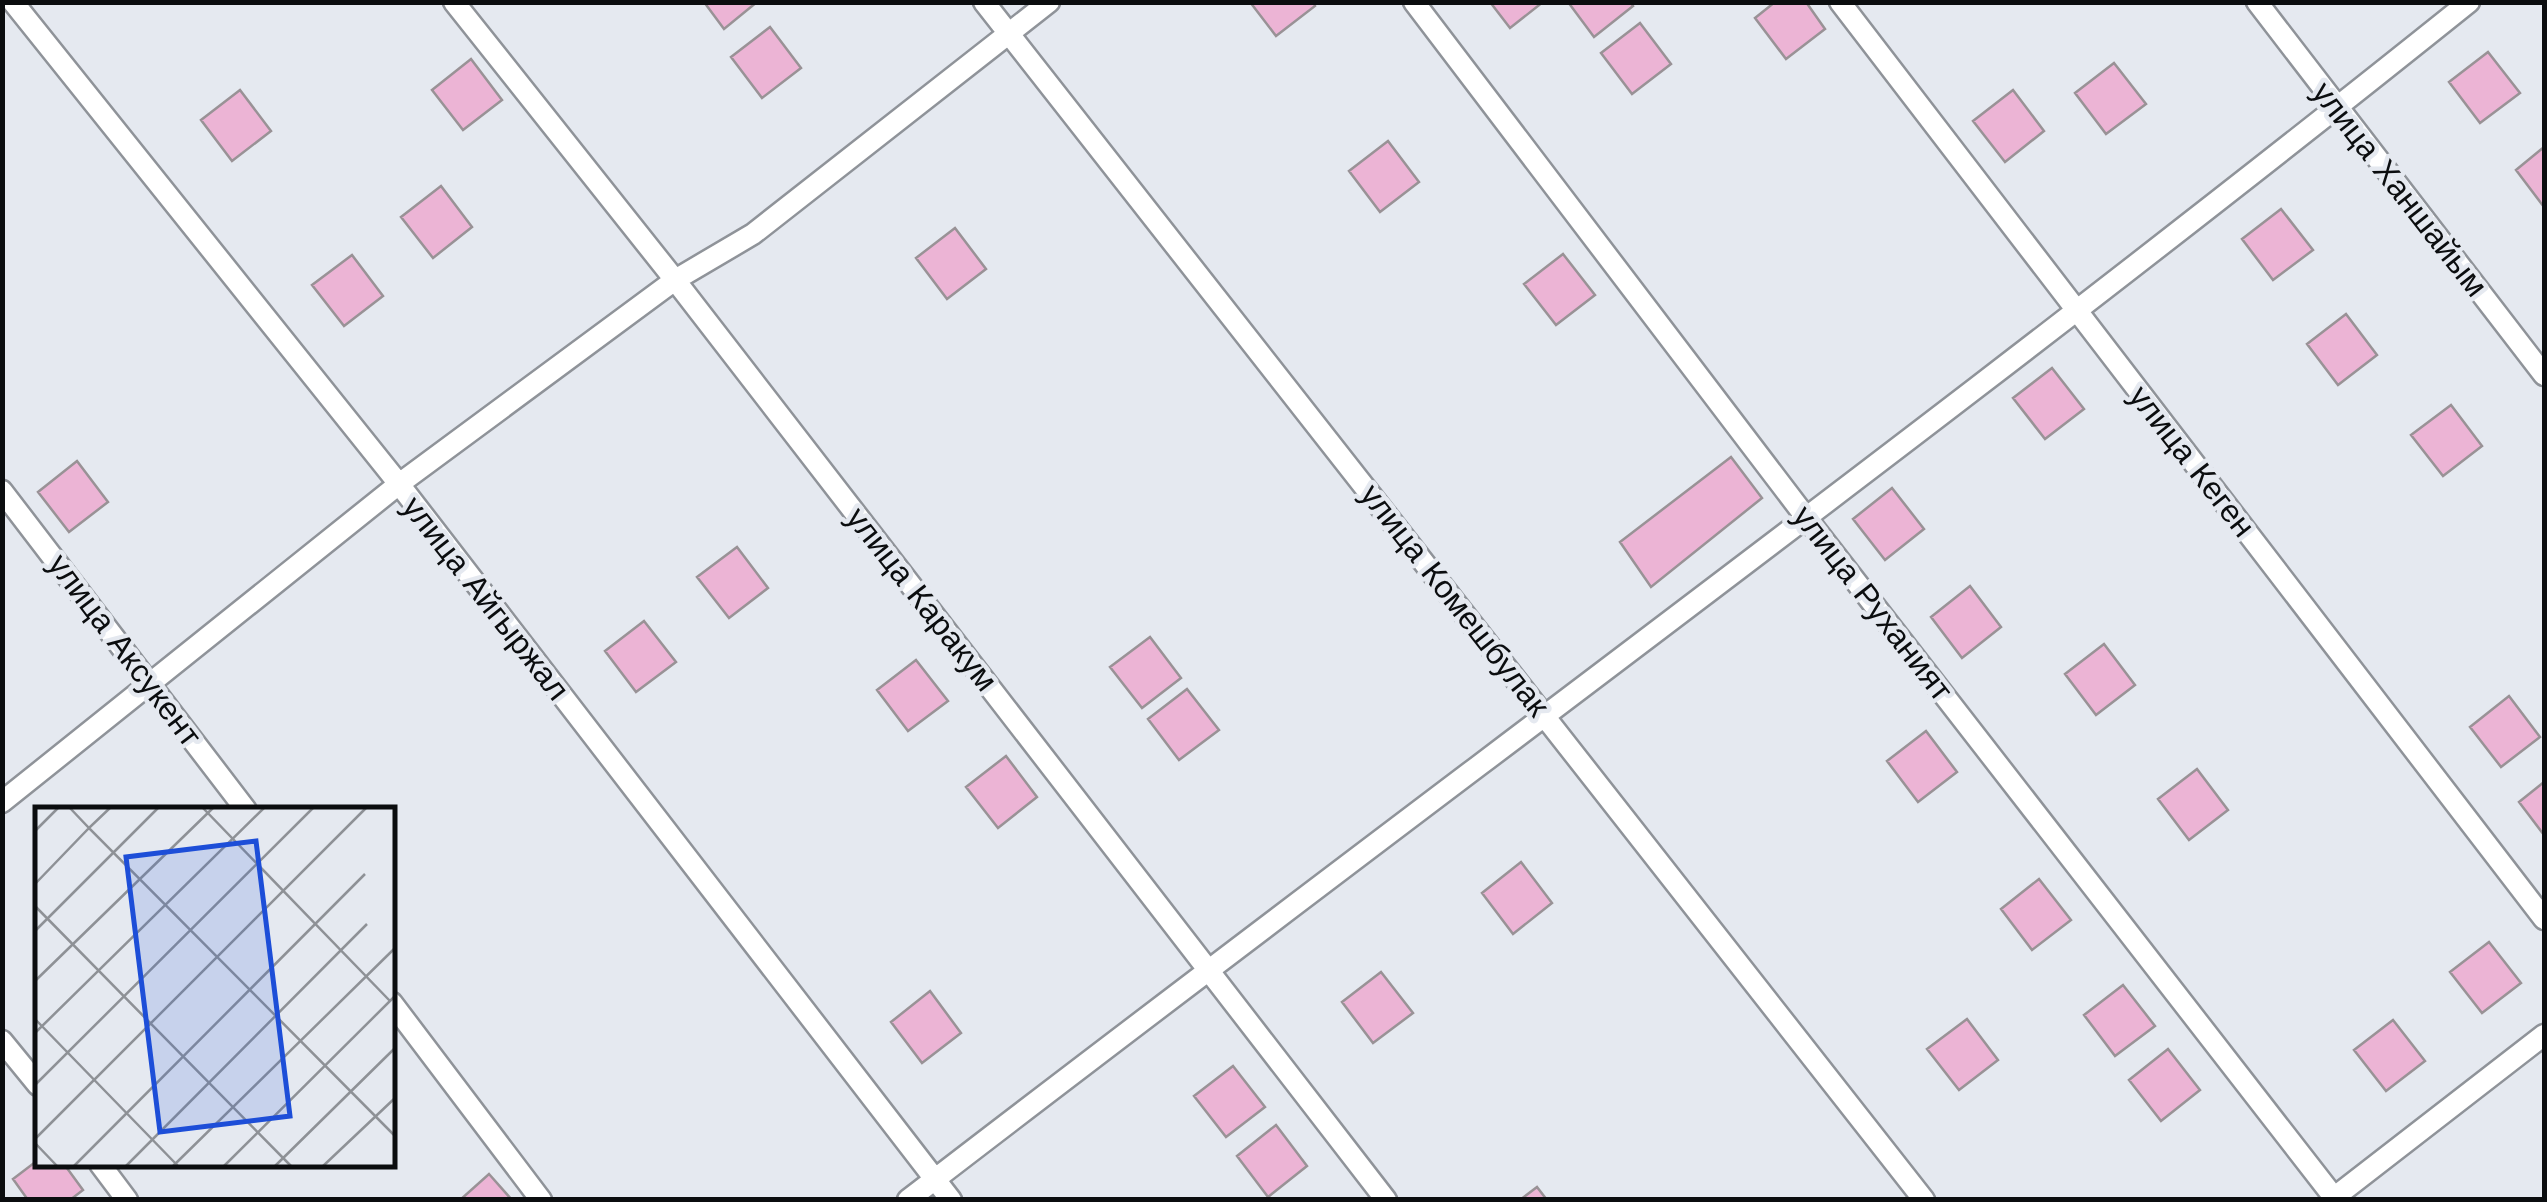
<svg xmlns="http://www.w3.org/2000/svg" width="2547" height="1202" font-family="'Work Sans',sans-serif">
	<rect width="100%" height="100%" fill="#e5e9f0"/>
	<path fill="#ecb4d5" stroke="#999296" stroke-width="2.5" d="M704,2H757L724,29Z
		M1250,2H1313L1315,6L1276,36Z
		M1490,2H1543L1510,28Z
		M1568,2H1630L1633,6L1594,37Z
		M1775,2H1806L1825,29L1786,59L1755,18Z
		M1640,23L1671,64L1632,94L1601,53Z
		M770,27L801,68L762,98L731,57Z
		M2488,52L2520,93L2480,123L2449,82Z
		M471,59L502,100L463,130L432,90Z
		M2114,63L2146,104L2106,134L2075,93Z
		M240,90L271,131L232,161L201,120Z
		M2013,90L2044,131L2005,162L1973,121Z
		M1388,141L1419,182L1380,212L1349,171Z
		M2544,147V207L2516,170Z
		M441,186L472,227L433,258L401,217Z
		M2281,209L2313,250L2273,280L2242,239Z
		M955,228L986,269L947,299L916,258Z
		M1563,254L1595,295L1556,325L1524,284Z
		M352,255L383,296L344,326L312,285Z
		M2346,314L2377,355L2338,385L2307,344Z
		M2052,368L2084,409L2045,439L2013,398Z
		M2451,405L2482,446L2443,476L2411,435Z
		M1731,457L1762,498L1651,587L1620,542Z
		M77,461L108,502L69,532L38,492Z
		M1892,488L1924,529L1885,560L1853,519Z
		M737,547L768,588L729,618L697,577Z
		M1970,586L2001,627L1962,658L1931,617Z
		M644,621L676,662L636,692L605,651Z
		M1150,637L1181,678L1142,708L1110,667Z
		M2104,644L2135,685L2096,715L2065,674Z
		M916,660L948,701L908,731L877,690Z
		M1187,689L1219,730L1179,760L1148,719Z
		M2509,696L2540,737L2501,767L2470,727Z
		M1926,731L1957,772L1918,802L1887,761Z
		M1006,756L1037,797L998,828L966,787Z
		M2197,769L2228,810L2189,840L2158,799Z
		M2544,782V835L2519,802Z
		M1521,862L1552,903L1513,934L1482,893Z
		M2039,879L2071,920L2032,950L2001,909Z
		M2489,942L2521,983L2482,1013L2450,972Z
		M1381,972L1413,1013L1373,1043L1342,1002Z
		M2123,985L2155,1026L2115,1056L2084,1015Z
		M930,991L961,1033L922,1063L891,1022Z
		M1967,1019L1998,1060L1959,1090L1927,1049Z
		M2393,1020L2425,1061L2386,1091L2354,1050Z
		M2168,1049L2200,1090L2161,1121L2129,1080Z
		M1233,1066L1265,1107L1226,1137L1194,1096Z
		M1276,1125L1307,1166L1268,1197L1237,1156Z
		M38,1160V1164H64L83,1190L70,1200H28L13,1179Z
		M489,1174L512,1200H460Z
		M1537,1187L1547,1200H1520Z"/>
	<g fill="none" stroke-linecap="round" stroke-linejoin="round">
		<g stroke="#8f9399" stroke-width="25">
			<path id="minor" d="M13,2L399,484L951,1200
				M454,2L675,280L1386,1200
				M984,2L1924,1200
				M1414,2L1808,520L2336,1200
				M1840,2L2544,919
				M2257,2L2544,375
				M2,491L246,810
				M2,802L399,484L675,280L753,234L1049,2
				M392,1003L541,1200
				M2,1041L38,1085
				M100,1164L127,1200
				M908,1200C1428,799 1957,413 2469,2
				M2331,1200L2544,1035"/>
		</g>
		<use href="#minor" stroke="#fff" stroke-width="20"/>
	</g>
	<g text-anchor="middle" stroke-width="9" stroke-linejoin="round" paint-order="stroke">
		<g font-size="32" fill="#0b0d0f" stroke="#e5e9f0">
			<text transform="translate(2400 189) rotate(52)" y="11">улица Ханшайым</text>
			<text transform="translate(2192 461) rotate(52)" y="11">улица Кеген</text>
			<text transform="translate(486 598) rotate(52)" y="11">улица Айгыржал</text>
			<text transform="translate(922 599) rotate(52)" y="11">улица Каракум</text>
			<text transform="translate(1455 600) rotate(52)" y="11">улица Комешбулак</text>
			<text transform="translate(1873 603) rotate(52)" y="11">улица Руханият</text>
			<text transform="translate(125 650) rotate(53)" y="11">улица Аксукент</text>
		</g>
	</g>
	<g transform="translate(35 807)">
		<rect width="360" height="360" fill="#e5e9f0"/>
		<path fill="none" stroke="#8e9196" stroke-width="2.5" d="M34,0L54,21L76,0M167,0L355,194M0,24L24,0M0,77L54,21L360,329M0,99L257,360M0,124L124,0M0,174L179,0M0,212L144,360M0,226L230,0M0,278L279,0M0,332L332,0M0,336L23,360M38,360L330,67M90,360L332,117M137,360L360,141M188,360L360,189M239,360L360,241M287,360L360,291"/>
		<path fill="#1d4ed8" fill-opacity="0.15" stroke="#1d4ed8" stroke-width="5" d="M221,34L255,309L125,325L91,50Z"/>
		<rect width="360" height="360" fill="none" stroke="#0b0d0f" stroke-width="5"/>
	</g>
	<rect width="2547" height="1202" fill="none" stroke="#0b0d0f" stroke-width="10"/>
</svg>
